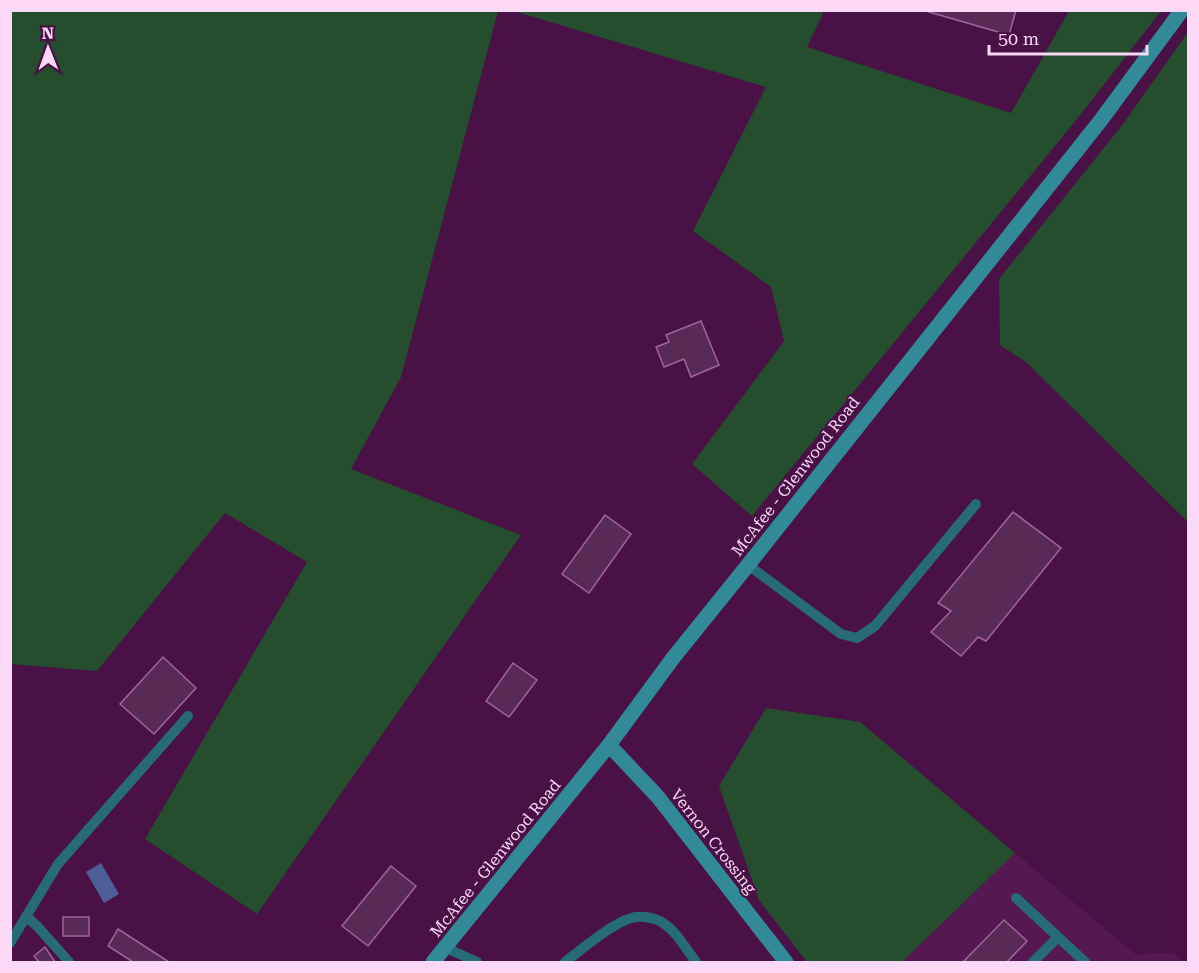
<svg xmlns="http://www.w3.org/2000/svg" width="1199" height="973" font-family="'Roboto Serif',serif">
	<rect width="100%" height="100%" fill="#491146"/>
	<path fill="#551852" d="M1015,853L1135,954L1173,953L1184,962H902Z"/>
	<path fill="#244e2e" d="M10,11H498L401,377L351,469L521,535L257,914L145,839L307,562L225,513L97,671L11,664Z
		M514,11H824L807,47L1011,113L1069,11H1161L1081,114L752,516L692,464L784,341L771,287L693,231L766,87Z
		M1188,32V522L1026,362L1000,345L999,279L1123,124Z
		M766,708L860,722L1015,853L902,962H807L759,900L719,786Z"/>
	<path fill="#4d5e98" d="M101,863L119,894L104,903L86,872Z"/>
	<path fill="#5a2a57" stroke="#a1649b" stroke-width="1.5" d="M930,10H1016L1009,35L929,12Z
		M701,321L719,365L691,377L684,359L664,367L656,347L669,342L666,335Z
		M1013,512L1061,548L986,641L978,637L961,656L931,632L951,611L938,603Z
		M605,515L631,534L589,593L562,574Z
		M163,657L196,688L154,734L120,704Z
		M513,663L537,680L509,717L486,701Z
		M391,866L416,886L368,946L342,926Z
		M63,917H89V936H63Z
		M1004,920L1027,941L1007,962H963Z
		M118,929L169,962H133L108,946Z
		M45,947L55,962H39L34,956Z"/>
	<g fill="none" stroke-linecap="round" stroke-linejoin="round">
		<path stroke="#266b76" stroke-width="10" d="M748,565L841,634L857,638L875,626L976,504
			M1016,898L1085,962
			M26,916L38,927L69,962
			M10,943L58,864L188,716
			M446,948L477,962
			M565,962C581,950 617,919 636,917C644,916 656,918 663,923C677,932 686,949 696,962
			M1033,962L1058,937"/>
		<path stroke="#328a98" stroke-width="15" d="M609,745L658,797L786,962
			M433,962L609,745L673,658L748,565L1101,120L1182,10"/>
	</g>
	<g text-anchor="middle" stroke-width="4.5" stroke-linejoin="round" paint-order="stroke">
		<g font-size="16" fill="#fad8f6" stroke="#491146">
			<text transform="translate(795 476) rotate(-52)" y="6">McAfee - Glenwood Road</text>
			<text transform="translate(714 841) rotate(52)" y="6">Vernon Crossing</text>
			<text transform="translate(495 858) rotate(-51)" y="6">McAfee - Glenwood Road</text>
		</g>
	</g>
	<rect width="1199" height="973" fill="none" stroke="#fad8f6" stroke-width="24"/>
	<g transform="translate(48 48) rotate(359)" stroke="#491146" stroke-width="4.5" paint-order="stroke">
	<path d="M0-4.5L10 22L0 15L-10 22Z" fill="#fad8f6"/>
	<text y="-9" font-size="16" font-weight="bold" text-anchor="middle" fill="#fad8f6">N</text>
	</g>
	<path d="M989 45v9h158v-9" fill="none" stroke="#fad8f6" stroke-width="3"/>
	<text x="998" y="45" font-size="18" fill="#fad8f6" stroke="#491146" stroke-width="4.5" paint-order="stroke">50 m</text>
</svg>
